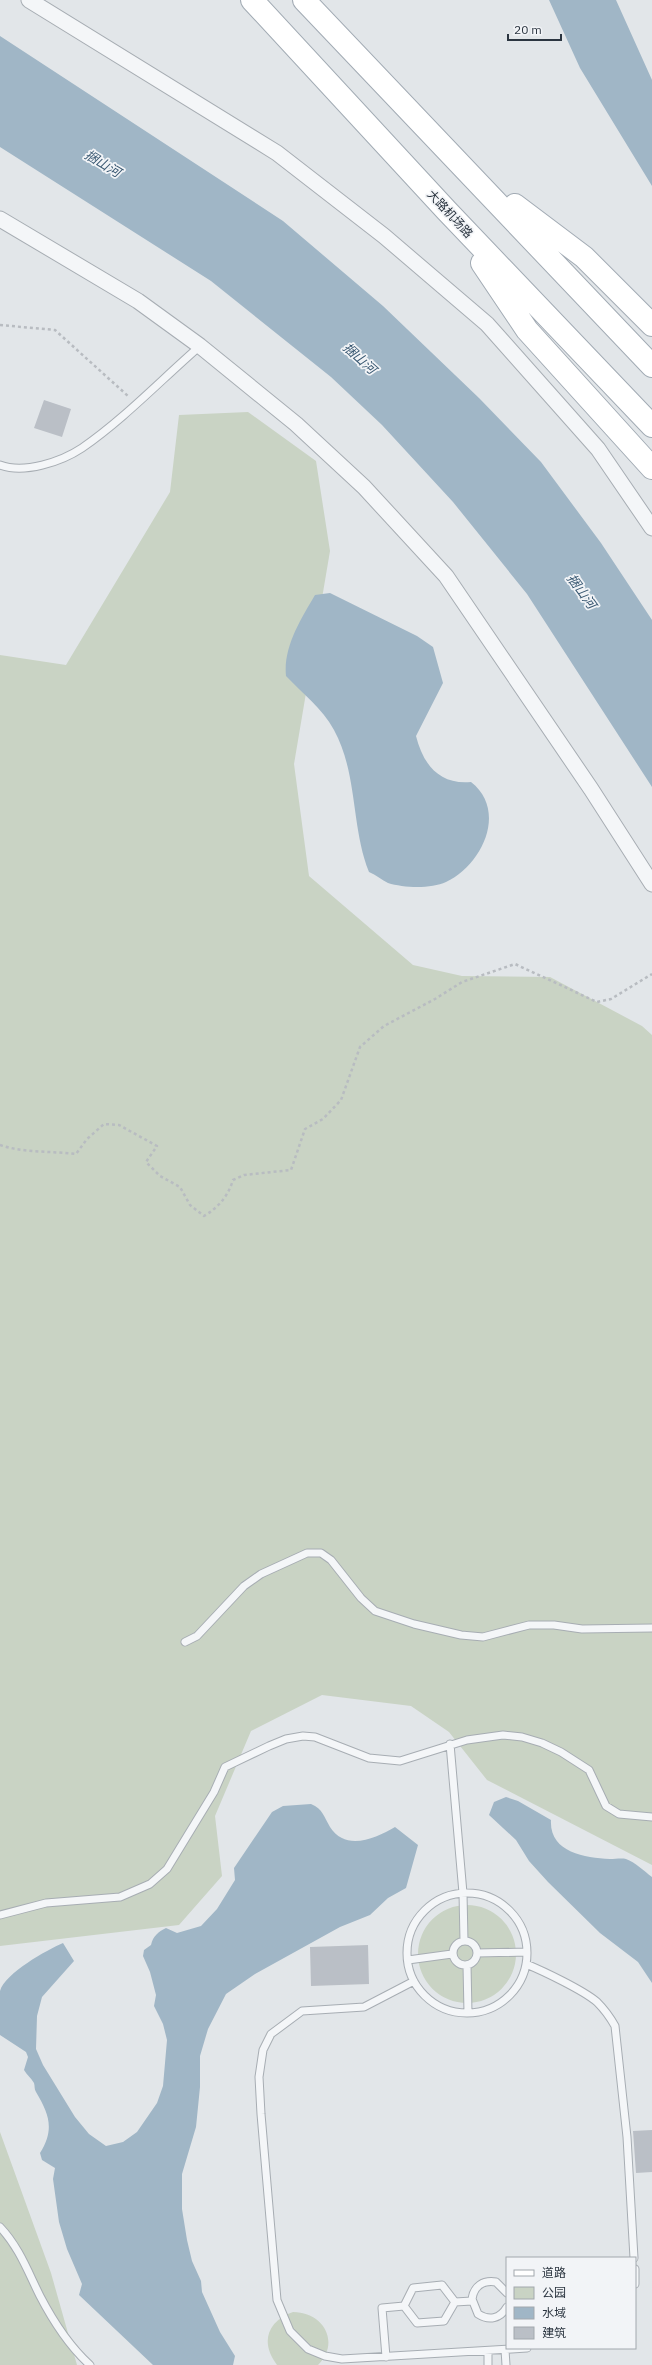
<svg xmlns="http://www.w3.org/2000/svg" width="652" height="2365" font-family="'IBM Plex Sans','Noto Sans SC',sans-serif">
	<rect width="100%" height="100%" fill="#e2e6e9"/>
	<path fill="#c9d3c4" d="M248,412L316,461L330,551L294,764L309,876L413,965L462,976L550,977L642,1026L652,1035V1865L487,1780L449,1732L411,1706L322,1695L251,1731L215,1816L222,1876L179,1925L0,1946V655L66,665L170,492L179,415Z
		M418 1954a49 49 0 1 1 98 0a49 49 0 1 1-98 0Z
		M0,2132L51,2273L77,2365H0Z
		M293,2312C323,2312 341,2342 318,2365H277C260,2343 267,2321 293,2312Z"/>
	<path fill="#a0b6c6" d="M549,0H616L652,80V186L580,68Z
		M0,36L283,221L383,306L479,398L541,462L601,543L652,620V787L527,594L453,502L382,425L331,377L211,281L0,147Z
		M330,593L417,636L433,647L443,683L416,736C423,764 439,785 471,782C508,811 482,865 446,882C431,889 404,888 388,883C382,880 376,875 369,872C351,827 358,774 334,730C322,708 303,694 286,676C283,647 301,619 315,595Z
		M506,1797L518,1801L551,1820C549,1852 584,1858 610,1859C615,1859 622,1858 626,1859C635,1862 644,1871 652,1877V1983L638,1962L600,1933L548,1882L529,1861L516,1840L489,1815L494,1802Z
		M311,1804C323,1809 324,1817 330,1827C346,1852 376,1838 395,1827L418,1845L406,1888L388,1898L370,1915L340,1927L255,1974L226,1994L208,2029L200,2056V2087L196,2127L182,2174V2209L187,2240L192,2261L201,2281L202,2292L220,2332L235,2356L233,2365H153L79,2295L82,2284L67,2249L59,2222L53,2179L55,2168L42,2160L40,2153C55,2129 49,2114 36,2092C34,2089 35,2086 34,2083C31,2078 27,2075 24,2070L28,2057L26,2052L0,2035C0,2022 0,2004 0,1991C5,1973 47,1950 63,1943L74,1961L42,1997L37,2016L36,2049L43,2065L75,2117L89,2134L106,2146L123,2142L137,2132L157,2103L163,2086L167,2040L163,2024L154,2006L156,1995L150,1972L143,1956L144,1950L151,1945C153,1936 158,1932 166,1928L177,1933L201,1926L217,1909L235,1880L234,1868L272,1812L283,1806Z"/>
	<path fill="#babfc6" d="M44,400L71,409L62,437L34,428Z
		M368,1945L369,1984L311,1986L310,1947Z
		M652,2130V2172L636,2173L633,2131Z"/>
	<g fill="none" stroke-linecap="round" stroke-linejoin="round">
		<g stroke="#a7adb3" stroke-width="9">
			<path id="service" d="M0,465C24,474 61,462 82,448C124,419 161,380 200,346
				M185,1642L197,1636L244,1586L261,1574L307,1553H321L331,1560L361,1598L375,1611L414,1624L461,1635L483,1637L529,1625H554L582,1629L652,1628
				M450,1744L463,1893L464,1941
				M407 1953a60 60 0 1 1 120 0a60 60 0 1 1-120 0Z
				M0,1915L46,1903L120,1897L150,1884L167,1869L214,1792L225,1767L269,1746L286,1739L303,1736L315,1737L369,1758L400,1761L467,1740L503,1735L522,1737L542,1743L561,1752L589,1770L606,1806L619,1814L652,1817
				M453 1953a12 12 0 1 1 24 0a12 12 0 1 1-24 0Z
				M477,1953L527,1952
				M408,1960L452,1954
				M526,1964C543,1971 583,1990 597,2002C604,2009 610,2017 615,2026L627,2137L634,2258
				M467,1965L468,2013
				M414,1981L364,2007L302,2011L271,2034L263,2050L259,2077L261,2114L277,2300L290,2331L308,2349L325,2356L342,2359L527,2348
				M0,2227C19,2247 28,2272 40,2296C53,2321 69,2346 90,2365
				M635,2269V2284
				M442,2285L455,2302L444,2321L417,2323L404,2306L413,2288Z
				M507,2293L496,2282C483,2280 474,2286 472,2299L478,2314C489,2321 500,2319 507,2307
				M455,2302L472,2301
				M505,2350L506,2365
				M488,2351V2365
				M386,2357L382,2308L404,2306"/>
		</g>
		<g stroke="#a7adb3" stroke-width="17">
			<path id="minor" d="M29,0L277,153L384,236L487,324L598,449L652,528
				M0,219L138,301L200,346L296,424L364,487L446,576L591,789L652,884"/>
		</g>
		<g stroke="#a2abb4" stroke-width="24">
			<path id="primary" d="M252,0L447,211L652,426
				M304,0L652,366
				M515,205L584,257L652,325
				M482,263L527,330L652,468"/>
		</g>
		<path stroke="#b8bcc1" stroke-width="2.5" stroke-dasharray="3 3" stroke-linecap="butt" d="M0,325L55,330L128,396
			M0,1145C24,1153 51,1151 76,1154L87,1139L104,1124L119,1125L157,1146L146,1162L160,1176L180,1187L190,1205L204,1216C219,1207 228,1196 233,1180L244,1175L291,1170L305,1129L323,1119L341,1100L360,1047L384,1026L435,999L462,982L515,964L597,1002L611,999L652,974"/>
		<use href="#service" stroke="#f4f6f8" stroke-width="7"/>
		<use href="#minor" stroke="#f4f6f8" stroke-width="15"/>
		<use href="#primary" stroke="#fff" stroke-width="22"/>
	</g>
	<g text-anchor="middle" stroke-width="3.5" stroke-linejoin="round" paint-order="stroke">
		<g font-size="12" fill="#2b3540" stroke="#f2f4f7">
			<text transform="translate(450 214) rotate(47)" y="4">大路机场路</text>
		</g>
		<g font-size="13" font-style="italic" fill="#385771" stroke="#f2f4f7">
			<text transform="translate(103 163) rotate(31)" y="5">捆山河</text>
			<text transform="translate(360 358) rotate(42)" y="5">捆山河</text>
			<text transform="translate(582 591) rotate(54)" y="5">捆山河</text>
		</g>
	</g>
	<rect x="506" y="2257" width="130" height="92" fill="#f2f4f7" stroke="#a2a8ae"/>
	<rect x="514" y="2270" width="20" height="6" fill="#ffffff" stroke="#a2a8ae"/>
	<text x="542" y="2277" font-size="12" fill="#2b3540">道路</text>
	<rect x="514" y="2287" width="20" height="12" fill="#c9d3c4" stroke="#a2a8ae"/>
	<text x="542" y="2297" font-size="12" fill="#2b3540">公园</text>
	<rect x="514" y="2307" width="20" height="12" fill="#a0b6c6" stroke="#a2a8ae"/>
	<text x="542" y="2317" font-size="12" fill="#2b3540">水域</text>
	<rect x="514" y="2327" width="20" height="12" fill="#babfc6" stroke="#a2a8ae"/>
	<text x="542" y="2337" font-size="12" fill="#2b3540">建筑</text>
	<path d="M508 34v6h53v-6" fill="none" stroke="#2b3540" stroke-width="2"/>
	<text x="514" y="34" font-size="12" fill="#2b3540" stroke="#f2f4f7" stroke-width="3" paint-order="stroke">20 m</text>
</svg>
